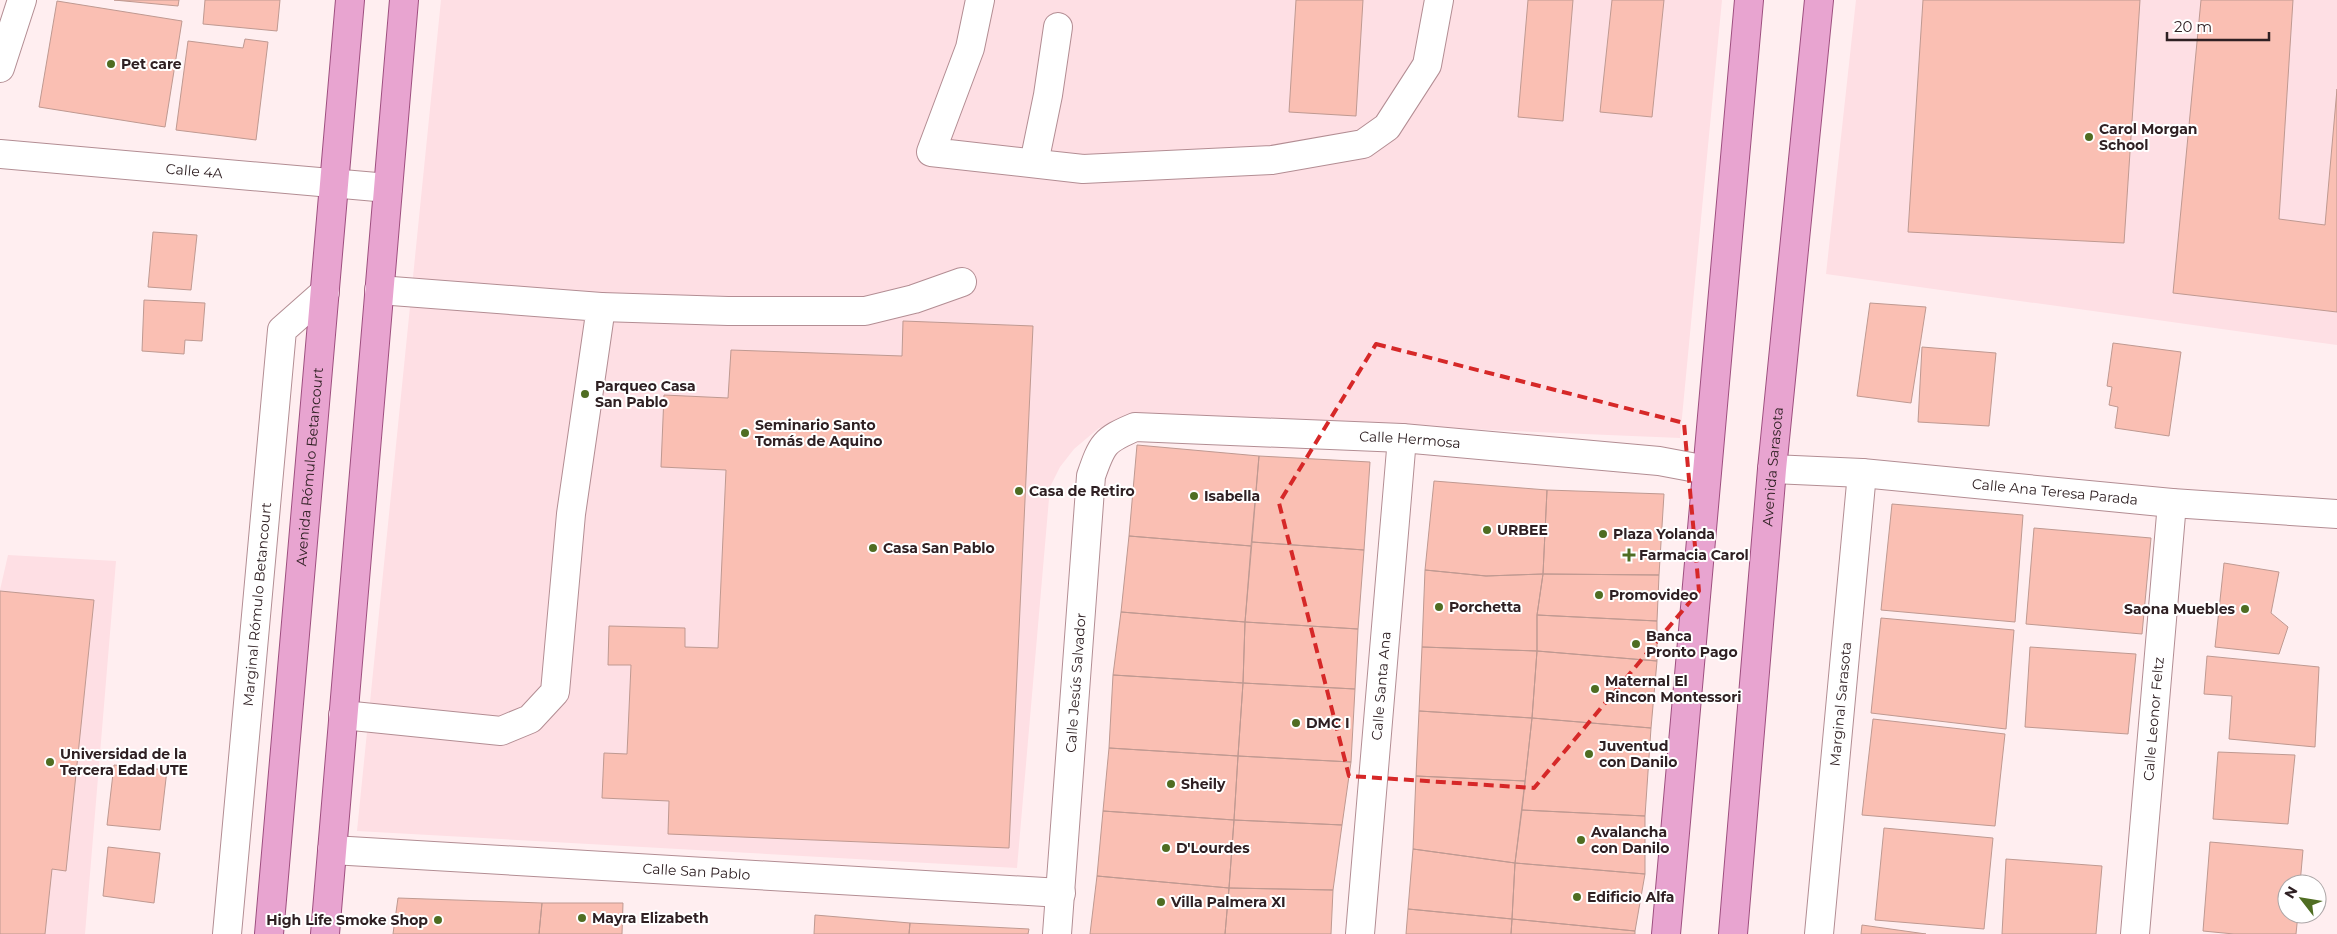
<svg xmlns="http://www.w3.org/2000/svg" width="2337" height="934" font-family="Montserrat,sans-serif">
	<rect width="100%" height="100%" fill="#ffeef0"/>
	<path fill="#fedfe4" d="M441,0H1722L1680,438L1157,416L1099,428L1074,449L1060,467L1050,487L1017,868L357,831Z
		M1856,0H2337V345L1826,274Z
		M8,555L116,561L85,934H0V590Z"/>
	<path fill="#fabfb3" stroke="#bf9991" d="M114,0H179L178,6Z
		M205,0H280L277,31L203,24Z
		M1296,0H1363L1356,116L1289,112Z
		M1528,0H1573L1563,121L1518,117Z
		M1612,0H1664L1652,117L1600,112Z
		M1923,0H2140L2124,243L1908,232Z
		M2201,0H2293L2279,219L2325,225L2337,89V312L2173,293Z
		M57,1L182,21L165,127L39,107Z
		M245,39L268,42L256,140L176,130L188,41L243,48Z
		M153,232L197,235L191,290L148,287Z
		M144,300L205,303L202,341L185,340L184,354L142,351Z
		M1870,303L1926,307L1911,403L1857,396Z
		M903,321L1033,326L1009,848L668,834L669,801L602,798L604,753L627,754L631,665H608L609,626L685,628V647L718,648L726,470L661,467L664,395L728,398L731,350L902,356Z
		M2113,343L2181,352L2169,436L2115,428L2118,407L2109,405L2112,387L2107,386Z
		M1922,347L1996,353L1989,426L1918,422Z
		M1137,445L1259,456L1251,546L1129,536Z
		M1259,456L1370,462L1364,550L1252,542Z
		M1434,481L1547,490L1543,574L1486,576L1425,570Z
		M1547,490L1664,494L1659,575L1543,574Z
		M1892,504L2023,515L2015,622L1881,610Z
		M2034,528L2151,538L2142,634L2026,624Z
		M1129,536L1251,546L1245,622L1121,612Z
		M1252,542L1364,550L1358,629L1245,622Z
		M2224,563L2279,572L2271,613L2288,627L2279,654L2215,647Z
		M1425,570L1486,576L1543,574L1537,615V651L1422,647Z
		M1543,574L1659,575L1657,621L1537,615Z
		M0,591L94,600L66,871L52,869L45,934H0Z
		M1121,612L1245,622L1243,683L1113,675Z
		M1537,615L1657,621V661L1537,651Z
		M1881,618L2014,630L2006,729L1871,713Z
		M1245,622L1358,629L1355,689L1243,683Z
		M1422,647L1537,651L1532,718L1419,711Z
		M2030,647L2136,654L2128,734L2025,727Z
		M1537,651L1657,661L1651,728L1532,718Z
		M2207,656L2319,667L2315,747L2229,739L2232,696L2204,694Z
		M1113,675L1243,683L1238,756L1109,748Z
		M1243,683L1355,689L1351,762L1238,756Z
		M1419,711L1532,718L1525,781L1416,776Z
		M1532,718L1651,728L1645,816L1522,810Z
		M1873,719L2005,734L1995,826L1862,815Z
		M1109,748L1238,756L1234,820L1103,811Z
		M2218,752L2295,755L2288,824L2213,819Z
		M1238,756L1351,762L1342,825L1234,820Z
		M114,765L167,770L160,830L107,825Z
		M1416,776L1525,781L1515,863L1413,849Z
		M1522,810L1645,816V874L1515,863Z
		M1103,811L1234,820L1229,888L1097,876Z
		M1234,820L1342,825L1333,890L1229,888Z
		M1884,828L1993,838L1984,929L1875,920Z
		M2210,842L2303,850L2300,884H2287V914H2298L2296,934H2234L2203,931Z
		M108,847L160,853L154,903L103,896Z
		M1413,849L1515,863L1512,919L1408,909Z
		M2006,859L2102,866L2096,934H2002Z
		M1515,863L1645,874L1635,931L1512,919Z
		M1097,876L1229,888L1225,934H1090Z
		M1229,888L1333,890L1331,934H1225Z
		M398,898L542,903L539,934H393Z
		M542,903H623L622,934H539Z
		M1408,909L1512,919L1511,934H1406Z
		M815,915L910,923L909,934H814Z
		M1512,919L1635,931V934H1511Z
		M910,923L1029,929L1028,934H909Z
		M1862,925L1926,934H1861Z"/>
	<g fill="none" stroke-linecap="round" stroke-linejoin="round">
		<g stroke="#b38d93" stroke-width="30">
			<g id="minor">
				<path d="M980,0L970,48L931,152L1083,169L1272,160L1363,144L1387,127L1427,65L1439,0"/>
				<path d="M0,68L22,0"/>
				<path id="s1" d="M0,154L388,188"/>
				<path d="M1034,163L1048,95L1058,27"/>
				<path d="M601,307L728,311H865L914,299L962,282"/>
				<path id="s2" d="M1772,469L1862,473L2172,503L2337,514"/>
				<path d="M343,715L501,731L530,719L555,692L571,514L601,307L379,290"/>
				<path id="s3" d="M332,850L1061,893"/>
				<path id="s4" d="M227,934L282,330L325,292"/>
				<path id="s5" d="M1057,934L1091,476C1102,444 1104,440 1135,427L1402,438L1659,461L1707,470"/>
				<path id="s6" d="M1360,934L1402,438"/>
				<path id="s7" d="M1819,934L1862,473"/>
				<path id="s8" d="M2135,934L2172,503"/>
			</g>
		</g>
		<g stroke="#9e4f7f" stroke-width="30">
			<g id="major">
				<path id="s9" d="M269,934L350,0"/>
				<path d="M325,934L404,0"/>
				<path d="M1666,934L1749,0"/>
				<path id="s10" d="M1733,934L1772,469L1819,0"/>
			</g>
		</g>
		<use href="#minor" stroke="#fff" stroke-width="28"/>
		<use href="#major" stroke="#e8a4d0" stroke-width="28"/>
	</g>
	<path fill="none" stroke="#d62828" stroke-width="4" stroke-dasharray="10 6" stroke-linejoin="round" d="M1376,344L1684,423L1699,591L1534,788L1349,776L1279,503Z"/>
	<g fill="#4f6d22" stroke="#fff" stroke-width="2">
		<circle cx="111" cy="64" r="5"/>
		<circle cx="2089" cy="137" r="5"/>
		<circle cx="585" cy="394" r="5"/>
		<circle cx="745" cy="433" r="5"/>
		<circle cx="1019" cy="491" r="5"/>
		<circle cx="1194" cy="496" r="5"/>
		<circle cx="1487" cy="530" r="5"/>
		<circle cx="1603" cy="534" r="5"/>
		<circle cx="873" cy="548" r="5"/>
		<path d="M1626.5 547.5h5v5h5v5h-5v5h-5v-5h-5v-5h5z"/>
		<circle cx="1599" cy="595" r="5"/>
		<circle cx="1439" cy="607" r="5"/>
		<circle cx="2245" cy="609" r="5"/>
		<circle cx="1636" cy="644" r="5"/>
		<circle cx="1595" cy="689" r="5"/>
		<circle cx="1296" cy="723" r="5"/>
		<circle cx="1589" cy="754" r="5"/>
		<circle cx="50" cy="762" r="5"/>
		<circle cx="1171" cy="784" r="5"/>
		<circle cx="1581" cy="840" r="5"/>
		<circle cx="1166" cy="848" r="5"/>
		<circle cx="1577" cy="897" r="5"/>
		<circle cx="1161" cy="902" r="5"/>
		<circle cx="582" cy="918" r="5"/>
		<circle cx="438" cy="920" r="5"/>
	</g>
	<g text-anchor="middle" stroke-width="4" stroke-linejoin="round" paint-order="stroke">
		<g font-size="14" font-weight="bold" fill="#2f2023" stroke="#fff" text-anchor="start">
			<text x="121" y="69">Pet care</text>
			<text x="2099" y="134">Carol Morgan<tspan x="2099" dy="16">School</tspan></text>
			<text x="595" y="391">Parqueo Casa<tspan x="595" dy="16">San Pablo</tspan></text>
			<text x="755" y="430">Seminario Santo<tspan x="755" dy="16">Tomás de Aquino</tspan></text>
			<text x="1029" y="496">Casa de Retiro</text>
			<text x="1204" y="501">Isabella</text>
			<text x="1497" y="535">URBEE</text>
			<text x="1613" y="539">Plaza Yolanda</text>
			<text x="883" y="553">Casa San Pablo</text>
			<text x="1639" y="560">Farmacia Carol</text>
			<text x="1609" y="600">Promovideo</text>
			<text x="1449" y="612">Porchetta</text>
			<text x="2235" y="614" text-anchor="end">Saona Muebles</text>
			<text x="1646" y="641">Banca<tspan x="1646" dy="16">Pronto Pago</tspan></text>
			<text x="1605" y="686">Maternal El<tspan x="1605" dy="16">Rincon Montessori</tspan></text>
			<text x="1306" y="728">DMC I</text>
			<text x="1599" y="751">Juventud<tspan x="1599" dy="16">con Danilo</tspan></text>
			<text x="60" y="759">Universidad de la<tspan x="60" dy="16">Tercera Edad UTE</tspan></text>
			<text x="1181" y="789">Sheily</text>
			<text x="1591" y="837">Avalancha<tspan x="1591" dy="16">con Danilo</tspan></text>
			<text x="1176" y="853">D'Lourdes</text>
			<text x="1587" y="902">Edificio Alfa</text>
			<text x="1171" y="907">Villa Palmera XI</text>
			<text x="592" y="923">Mayra Elizabeth</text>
			<text x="428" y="925" text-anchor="end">High Life Smoke Shop</text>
		</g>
		<g font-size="14" fill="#2f2023" stroke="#fff">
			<text dy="5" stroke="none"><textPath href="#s1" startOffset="195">Calle 4A</textPath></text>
			<text dy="5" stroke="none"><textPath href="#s5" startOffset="804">Calle Hermosa</textPath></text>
			<text dy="5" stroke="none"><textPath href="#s9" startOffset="469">Avenida Rómulo Betancourt</textPath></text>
			<text dy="5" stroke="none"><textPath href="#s10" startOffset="469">Avenida Sarasota</textPath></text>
			<text dy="5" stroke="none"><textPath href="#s2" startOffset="284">Calle Ana Teresa Parada</textPath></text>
			<text dy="5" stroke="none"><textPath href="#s4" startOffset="331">Marginal Rómulo Betancourt</textPath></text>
			<text dy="5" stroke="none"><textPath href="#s5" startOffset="252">Calle Jesús Salvador</textPath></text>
			<text dy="5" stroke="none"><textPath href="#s6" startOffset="249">Calle Santa Ana</textPath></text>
			<text dy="5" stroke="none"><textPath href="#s7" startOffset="231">Marginal Sarasota</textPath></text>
			<text dy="5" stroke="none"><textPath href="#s8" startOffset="216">Calle Leonor Feltz</textPath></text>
			<text dy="5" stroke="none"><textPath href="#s3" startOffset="365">Calle San Pablo</textPath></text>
		</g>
	</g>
	<g transform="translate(2302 899) rotate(301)"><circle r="24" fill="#ffffff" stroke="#aca6a7"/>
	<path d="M0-4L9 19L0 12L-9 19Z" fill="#4f6d22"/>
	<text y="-8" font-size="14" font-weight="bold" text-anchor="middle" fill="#2f2023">N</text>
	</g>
	<path d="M2167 32v8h102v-8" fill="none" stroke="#2f2023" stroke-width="2.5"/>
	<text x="2174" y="32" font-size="15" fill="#2f2023" stroke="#ffffff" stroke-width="4" paint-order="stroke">20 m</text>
</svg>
